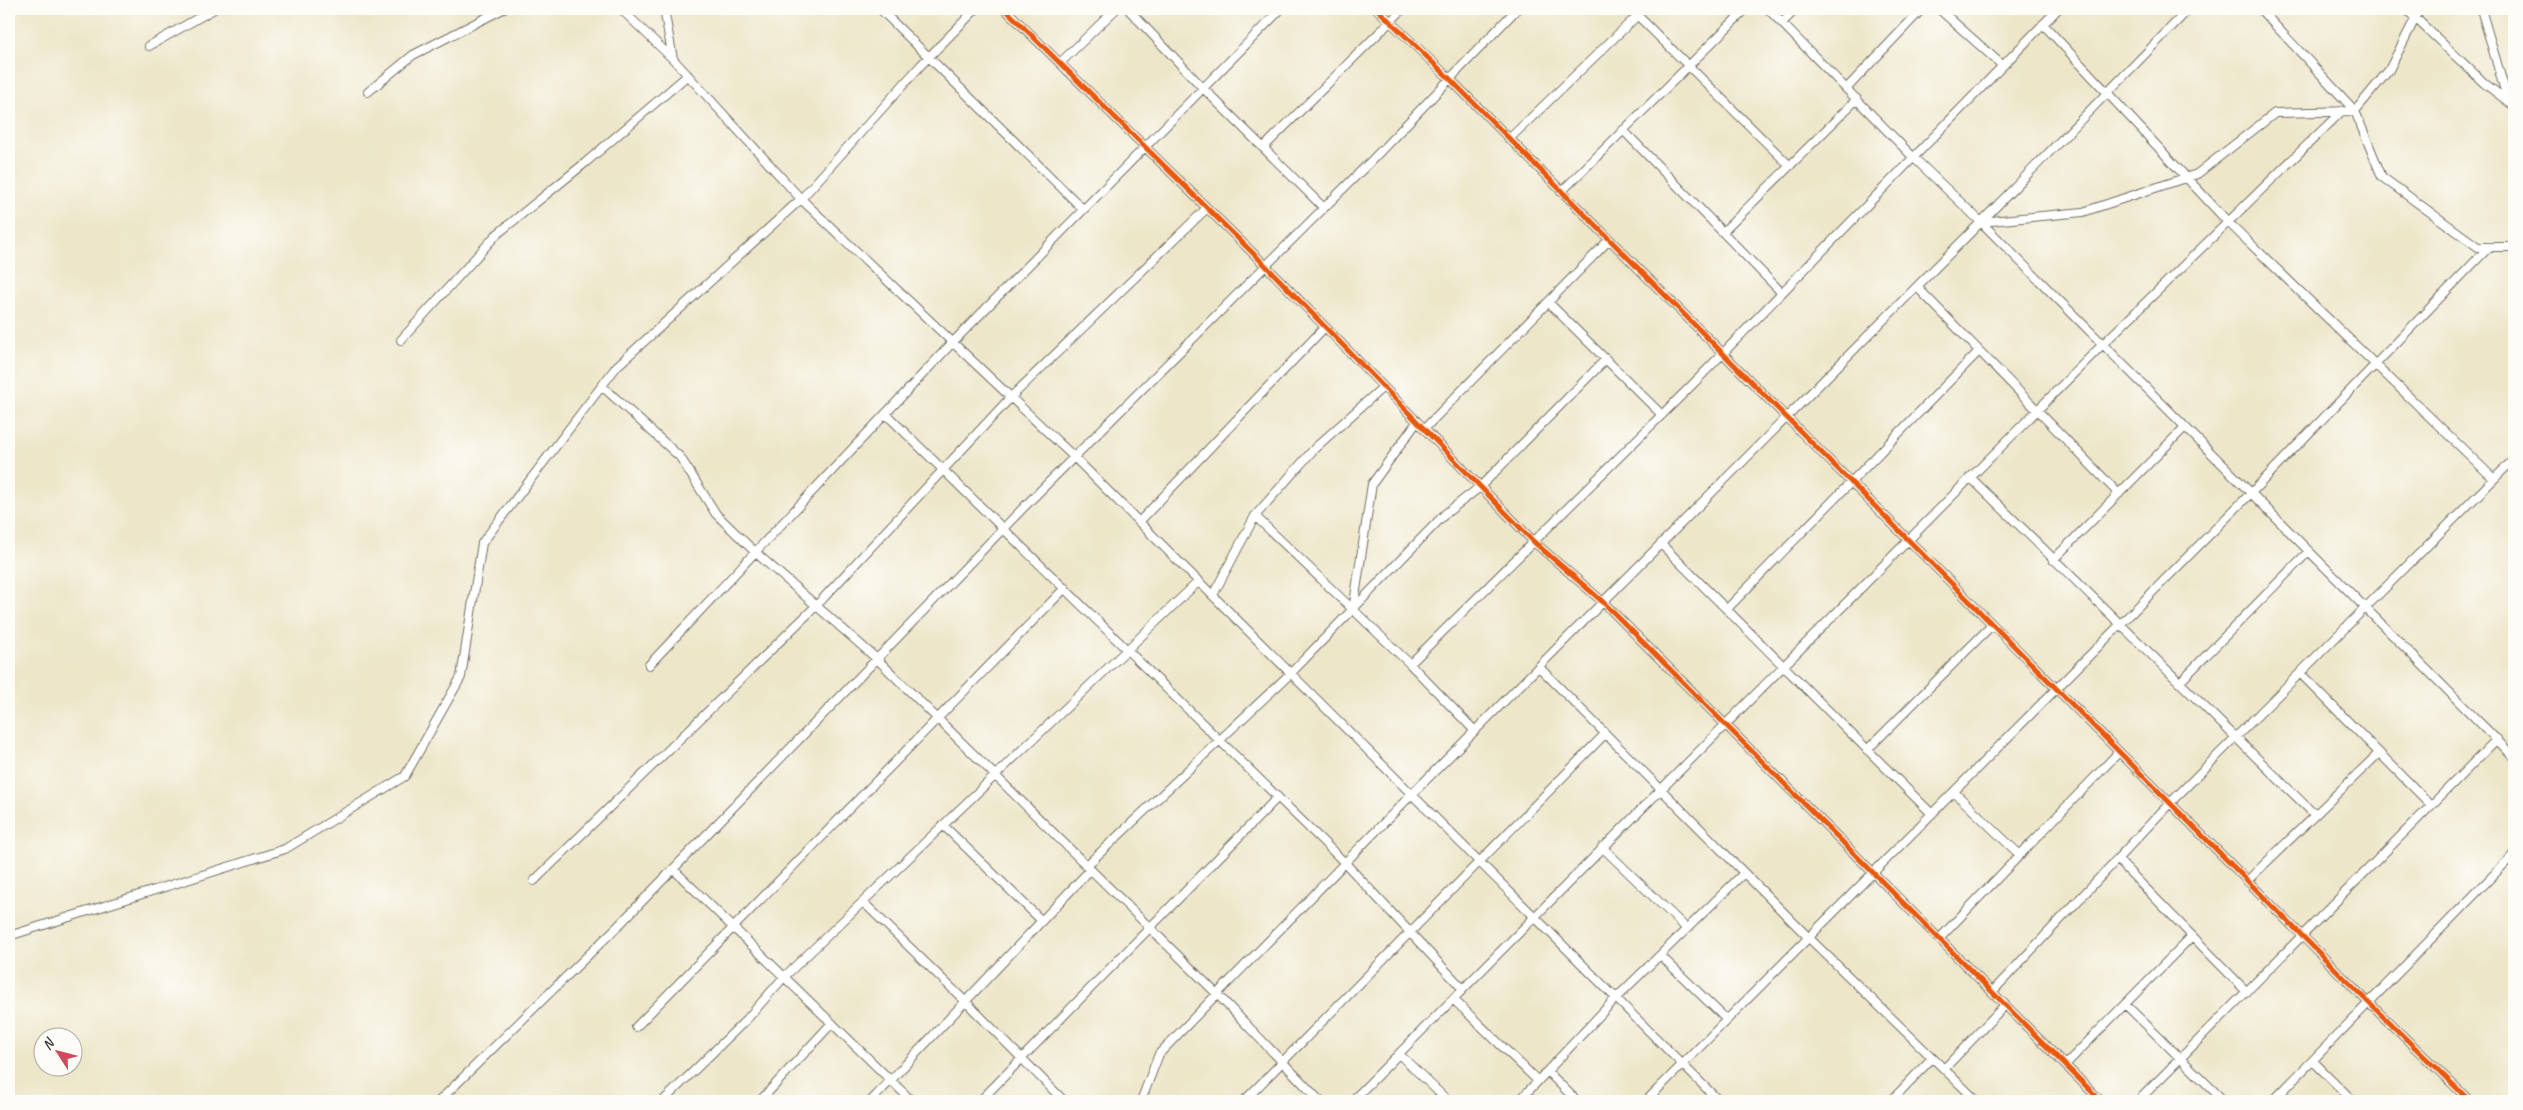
<svg xmlns="http://www.w3.org/2000/svg" width="2523" height="1110" font-family="Caveat,sans-serif">
	<rect width="100%" height="100%" fill="#fdfcf7"/>
	<filter id="ink" filterUnits="userSpaceOnUse"><feTurbulence type="fractalNoise" baseFrequency=".02" numOctaves="2"/><feDisplacementMap in="SourceGraphic" scale="10" xChannelSelector="R" yChannelSelector="G"/><feConvolveMatrix kernelMatrix="1 2 1 2 8 2 1 2 1" color-interpolation-filters="sRGB"/></filter>
	<filter id="wash" filterUnits="userSpaceOnUse"><feTurbulence type="fractalNoise" baseFrequency=".0096" numOctaves="4" result="noise"/><feDisplacementMap in="SourceGraphic" scale="20" xChannelSelector="R" yChannelSelector="G"/><feGaussianBlur stdDeviation="1.12" result="paint"/><feColorMatrix in="noise" values="0 0 0 0 0 0 0 0 0 0 0 0 0 0 0 0 0 1.4 0 .05"/><feComposite in="paint" operator="in"/></filter>
	<g filter="url(#wash)">
		<rect width="100%" height="100%" fill="#ede6c9"/>
	</g>
	<g filter="url(#ink)">
		<g fill="none" stroke-linecap="round" stroke-linejoin="round">
			<g stroke="#6f6c62" stroke-width="10">
				<path id="street" d="M621,9L673,59
					M664,9L673,59L801,199L1074,457L1719,1101
					M880,9L1083,209
					M1005,9L1266,266L1534,542L1603,602L2101,1101
					M1128,9L1203,88L1324,208
					M1377,9L1450,79L2367,1001L2470,1101
					M1631,9L1790,166
					M1768,9L1912,156L1981,222L2514,757
					M1939,9L2002,65
					M2260,9L2355,111L2382,177L2478,247H2514
					M2406,9L2484,83L2514,106
					M2481,9L2508,101
					M1782,23L1796,9
					M2043,24L2228,222L2494,479
					M149,46L214,9
					M1060,63L1116,9
					M1847,88L1922,9
					M368,92L413,55L503,9
					M1623,130L1781,292
					M1509,139L1638,15
					M1263,148L1403,9
					M1561,192L1746,9
					M1981,222L2083,212L2197,174L2275,113L2355,111L2389,70L2420,9
					M1723,232L1857,99
					M1917,287L2119,494
					M1548,302L1662,415
					M401,340L496,235L585,163L688,75
					M602,386L680,457L716,514L755,552L877,659L1217,994L1320,1101
					M886,414L1345,863L1463,989
					M1424,429L1609,240
					M1970,477L2315,815
					M1255,516L1410,664L1475,731
					M1139,522L1325,327
					M1661,544L1932,814
					M2053,560L2185,427
					M1213,595L1255,516L1315,448L1383,387
					M1727,609L1979,351
					M1353,610L1372,484L1417,422
					M1410,664L1693,384L2058,9
					M649,665L953,342L1281,9
					M1539,667L1809,938L1977,1101
					M2300,673L2431,805
					M2179,683L2309,551
					M1867,750L1992,625
					M1954,792L2020,855
					M944,826L1042,921
					M1602,847L1687,929
					M2117,859L2247,992
					M1086,866L1291,673L1445,514L1480,487L1606,359
					M673,869L912,1101
					M534,881L816,606L1011,397L1207,208
					M2247,881L2379,753
					M863,902L966,1002L1064,1101
					M9,936L285,849L405,776L461,677L482,543L617,366L801,199L921,65L976,9
					M1939,939L2119,752
					M1660,955L1727,1020
					M1992,992L2170,803L2514,459
					M1453,999L1538,1081
					M2125,1004L2224,1101
					M636,1027L1065,588
					M1399,1054L1448,1101
					M2313,1061L2353,1101
					M2065,1065L2192,936
					M1944,1069L2005,1005
					M1547,1071L1577,1101
					M439,1101L620,924L1026,505L1373,159L1517,9
					M663,1101L747,1019L784,977L1199,581
					M760,1101L832,1023
					M871,1101L1090,870
					M980,1101L1278,797
					M1141,1101L1159,1054L1217,994L1412,794L1981,222L2189,9
					M1244,1101L1605,734
					M1352,1101L2103,344L2342,111
					M1519,1101L1616,998L1744,873
					M1646,1101L2251,493L2489,247
					M1891,1101L1932,1058
					M2138,1101L2497,739
					M2273,1101L2514,854"/>
			</g>
			<use href="#street" stroke="#fff" stroke-width="8"/>
			<g stroke="#fdfcf7" stroke-width="8">
				<path id="cycleway" d="M1005,9L1266,266L1534,542L1603,602L2101,1101
					M1377,9L1450,79L2367,1001L2470,1101"/>
			</g>
			<use href="#cycleway" stroke="#e8590c" stroke-width="5"/>
		</g>
	</g>
	<rect width="2523" height="1110" fill="none" stroke="#fdfcf7" stroke-width="30"/>
	<g transform="translate(58 1052) rotate(306)"><circle r="24" fill="#fdfcf7" stroke="#a9a8a5"/>
	<path d="M0-4L9 19L0 12L-9 19Z" fill="#d1495b"/>
	<text y="-8" font-size="14" font-weight="bold" text-anchor="middle" fill="#2b2b2b">N</text>
	</g>
</svg>
